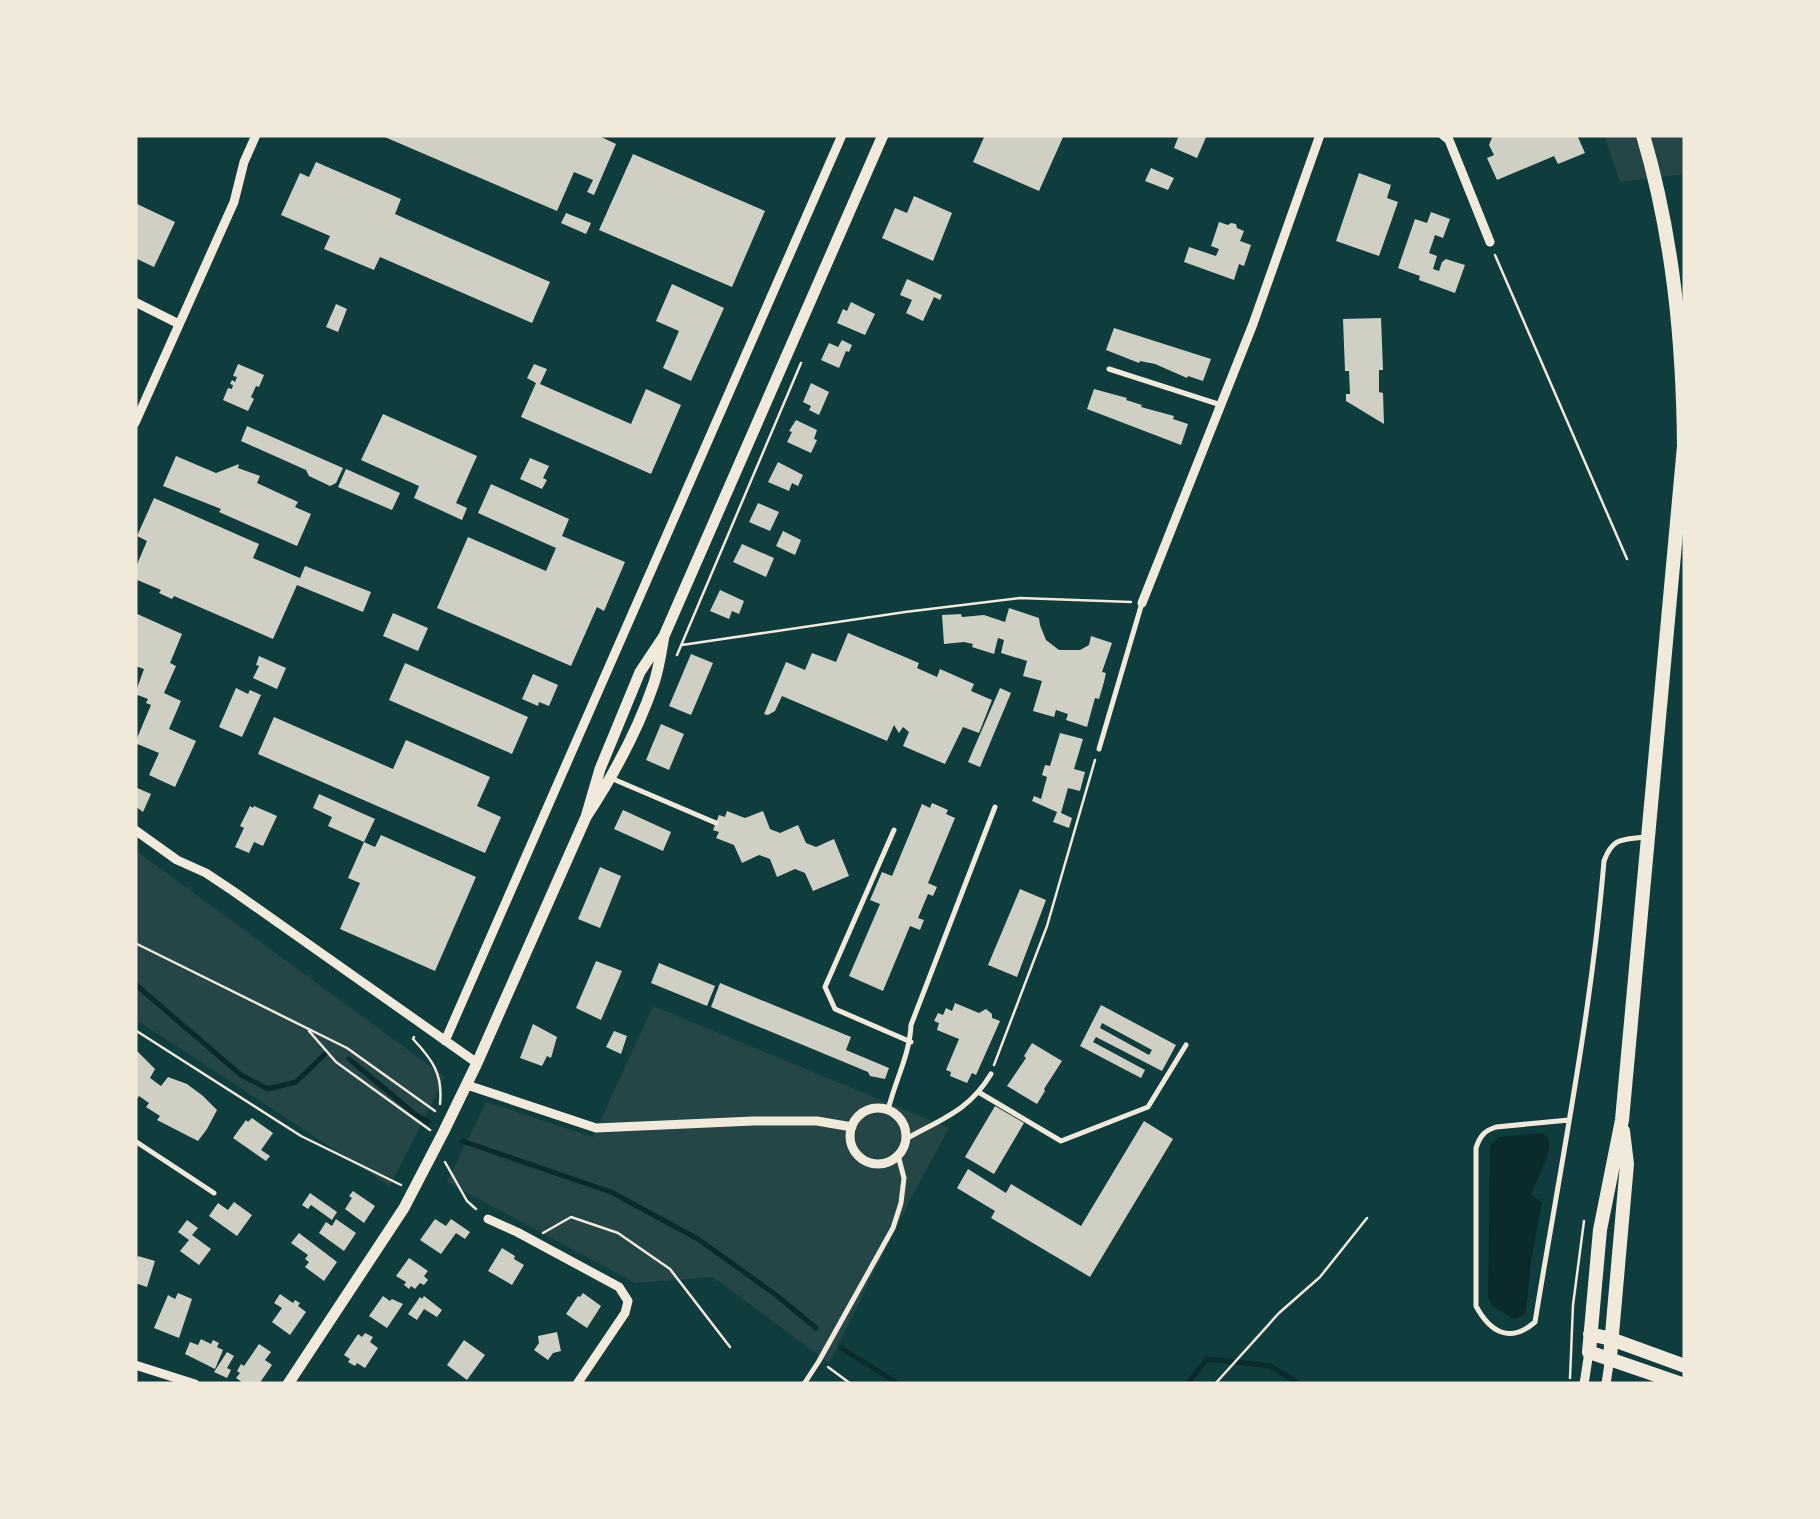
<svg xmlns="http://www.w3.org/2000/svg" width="1820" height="1519" font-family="Raleway,sans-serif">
	<rect width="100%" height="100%" fill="#0f3d3e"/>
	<path fill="#244646" d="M1604,135H1685V174L1620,182Z
		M135,850L445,1077L390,1186L135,1019Z
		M653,1006L949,1128L910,1200L829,1363L713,1277L635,1283L447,1182L486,1102L593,1137Z"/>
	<path fill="#0a2a2b" d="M1541,1133C1543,1135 1546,1135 1548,1138C1555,1147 1535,1183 1531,1195L1542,1202L1531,1261L1526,1312L1523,1316L1515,1319L1493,1307L1488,1297L1490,1146L1499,1137Z"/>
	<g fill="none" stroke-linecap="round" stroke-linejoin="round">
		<path stroke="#0a2a2b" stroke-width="5" d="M135,984L241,1075L268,1089L296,1082L325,1054
			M349,1059L416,1115L428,1122
			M462,1141L611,1192L698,1239L776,1295L816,1328
			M841,1348L899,1384
			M1236,1362L1270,1366L1300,1384
			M1187,1384L1207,1359L1234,1362"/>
	</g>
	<path fill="#cfcfc3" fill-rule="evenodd" d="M380,135H597L616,144L594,195L587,192L593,180L574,172L557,211Z
		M985,135H1064L1039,191L973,162Z
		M1179,135H1207L1197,158L1174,148Z
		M1493,135H1577L1585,153L1558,164L1554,156L1497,180L1487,158L1494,155L1489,145Z
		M633,154L765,211L732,287L599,230Z
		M316,162L401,199L395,214L550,282L532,323L380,257L374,270L324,249L330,236L281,215L300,173L309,177Z
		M1151,168L1174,178L1168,190L1145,181Z
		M1359,173L1391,185L1387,198L1398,202L1379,256L1336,241Z
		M914,196L952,213L933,261L882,238L895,208L907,213Z
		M135,203L175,222L154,267L135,258Z
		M1431,212L1450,219L1443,238L1435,235L1429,253L1437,256L1433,269L1439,271L1442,262L1446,259L1465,265L1455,293L1419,280L1420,276L1398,268L1415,219L1427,223Z
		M566,213L591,223L586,234L561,223Z
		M1219,222L1228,225L1231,223L1236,224L1237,228L1244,231L1240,241L1251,245L1244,266L1239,264L1234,280L1184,262L1189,247L1216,256L1219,249L1211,246Z
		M907,279L942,295L940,300L934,297L923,321L906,313L912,300L900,295Z
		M672,284L724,308L691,381L663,368L679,331L656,321Z
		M851,302L875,314L865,335L837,323L843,309L847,311Z
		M336,304L347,309L338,332L326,327Z
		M1381,318L1383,370H1379V392L1383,393L1384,424L1346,401V394H1350L1349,371H1345L1343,319Z
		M1114,328L1211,359L1203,381L1188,376L1187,378L1155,364L1140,361L1139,363L1106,350Z
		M842,340L852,345L849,352L846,351L839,368L821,360L829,343L838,347Z
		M238,364L264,375L259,387L256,386L251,397L254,399L248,411L223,400L228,388L232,389L233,385L230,384L232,380L235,382L237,377L233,376Z
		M534,364L547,369L540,384L631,424L646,389L681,405L651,474L521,417L536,383L527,378Z
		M811,383L829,392L819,415L809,410L811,406L803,402Z
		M1094,389L1127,398L1126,400L1142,405L1141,407L1174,416L1173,419L1188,424L1181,445L1087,409Z
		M383,414L477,456L456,503L467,508L462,520L414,498L419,486L361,460Z
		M796,420L817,430L814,439L817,440L811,453L787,442L792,432L789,431Z
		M247,426L343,468L336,483L330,486L309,476L306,470L241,441Z
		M176,456L216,473L239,464L238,468L260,476L257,483L298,502L295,507L311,514L297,546L219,512L221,509L163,486Z
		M530,458L549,466L543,478L547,480L542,489L520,479Z
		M778,462L803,475L798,486L792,483L789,491L768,482Z
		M346,469L400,493L392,510L338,487Z
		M491,484L569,519L562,536L625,562L604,611L597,607L571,666L437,608L468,537L546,571L556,548L478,513Z
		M154,498L259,544L253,558L272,566L300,578L305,566L371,592L363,612L297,585L273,639L174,596L172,599L159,593L161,590L135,579V569L147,541L137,536Z
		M758,503L779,512L770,531L749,522Z
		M783,531L801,540L795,555L776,546Z
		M742,544L774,558L766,577L733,562Z
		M720,590L744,601L739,614L732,611L729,619L710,611Z
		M1009,608L1039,618L1040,625L1046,640L1059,650H1080L1089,645L1091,636L1112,643L1102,672L1106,673L1104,682L1099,699L1095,698L1087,727L1066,720L1068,714L1056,710L1054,717L1033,711L1042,681L1023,676L1027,661L1001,653L1004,640L998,638L994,654L972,647L973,644L964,642L944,644L942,615L961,614L962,617L984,615L1005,622Z
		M135,613L182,634L170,663L176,666L164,693L181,701L169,729L196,741L175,787L149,775L159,753L135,743L151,705L146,703L148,699L135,694L144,669L135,666Z
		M393,613L428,628L418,651L383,636Z
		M848,633L919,663L917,668L937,677L940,669L974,684L971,691L992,700L979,733L963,727L945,764L903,746L909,732L903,727L899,733L894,725L887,741L782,696L775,711L768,715L764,714L786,662L805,670L812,653L836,662Z
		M691,654L713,663L691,715L669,706Z
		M259,656L286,668L277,689L253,678L259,666L256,665Z
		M405,663L528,717L512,754L389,700Z
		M533,674L558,685L549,706L539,702L538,706L522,699Z
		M236,688L248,694L250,690L261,695L242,737L219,727Z
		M1000,688L1011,693L980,767L968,762Z
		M274,717L393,769L406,740L490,777L477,806L501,817L485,853L258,754Z
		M661,724L684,734L669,770L646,760Z
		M1060,733L1083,739L1074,769L1085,772L1080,791L1068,788L1061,813L1072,818L1069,828L1053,822L1057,812L1032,801L1034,796L1041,799L1047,777L1042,775L1045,765L1050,766Z
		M135,787L151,794L143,812L135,806Z
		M319,794L375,819L364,842L375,847L381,835L476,877L435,971L340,929L360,883L348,878L364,842L328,826L332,817L313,808Z
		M932,803L948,810L946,814L955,818L928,883L937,887L933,896L928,894L918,918L924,920L920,930L910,926L883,991L849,976L880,904L870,900L882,872L892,876L922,804L930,808Z
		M250,806L253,808L254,806L277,816L263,846L254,842L249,853L235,847L244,828L240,826Z
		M623,810L671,832L663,851L614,829Z
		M727,811L745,818L763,811L770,829L780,833L798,825L806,843L816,847L834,839L849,876L813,891L805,873L795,869L777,877L770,859L759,855L742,863L734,845L716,838L719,832L713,830L719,815L725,817Z
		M600,867L621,876L600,928L578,919Z
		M1020,889L1046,900L1017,977L988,965Z
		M596,961L622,971L601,1020L576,1008Z
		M659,963L715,986L707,1006L651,983Z
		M720,983L851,1037L846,1050L889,1068L885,1079L870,1076L868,1072L711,1007Z
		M955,1003L979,1013L986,1009L992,1014V1018L1000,1021L976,1075L972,1073L967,1083L950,1076L951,1072L946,1070L959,1039L937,1030L939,1023L934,1021L938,1013L943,1015L946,1008L952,1011Z
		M1101,1005L1176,1045L1162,1071L1096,1037L1093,1042L1145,1070L1141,1078L1080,1046ZM1102,1023L1152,1050L1149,1055L1100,1028Z
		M533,1024L557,1037L551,1058L547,1056L542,1066L520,1058Z
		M614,1031L627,1036L621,1054L606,1047Z
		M1032,1043L1062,1061L1044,1089L1045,1091L1037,1104L1007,1086L1026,1058L1024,1056Z
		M135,1049L155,1069L150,1078L161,1086L168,1077L187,1084L203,1096L217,1110L207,1129L198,1141L157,1120L160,1116L146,1107L149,1103L139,1096L135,1102Z
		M995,1106L1024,1123L994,1174L965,1157Z
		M252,1118L273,1133L261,1150L270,1156L266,1161L233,1138L246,1120L248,1122Z
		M1144,1121L1173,1139L1090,1277L991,1218L995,1211L957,1188L968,1169L1006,1193L1011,1184L1081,1226Z
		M353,1191L375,1206L364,1223L345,1209L352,1198L349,1196Z
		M310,1193L337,1212L332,1220L311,1205L308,1209L302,1205Z
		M234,1202L252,1215L237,1236L209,1216L218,1203L228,1210Z
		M336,1219L356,1233L344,1251L319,1233L326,1222L332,1226Z
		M435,1219L446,1226L451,1219L470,1232L465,1239L456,1233L441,1254L420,1240Z
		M187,1220L198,1228L192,1235L211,1249L199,1265L180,1251L189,1240L178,1232Z
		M299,1233L337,1262L324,1281L305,1267L309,1262L305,1259L308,1255L291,1243Z
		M502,1248L515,1256L514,1259L524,1265L512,1285L488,1271Z
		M138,1256L155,1261L147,1287L135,1283V1265Z
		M409,1258L428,1271L424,1276L428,1280L424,1285L420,1283L415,1289L411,1286L409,1289L404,1285L406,1282L396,1276Z
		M178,1293L192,1299L179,1338L154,1328L168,1295L175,1299Z
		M583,1293L601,1306L587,1328L566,1314L578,1296L580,1297Z
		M280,1294L293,1303L295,1300L300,1303L298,1306L306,1312L290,1335L272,1322L282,1308L274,1303Z
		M383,1296L390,1301L392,1299L403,1304L387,1328L369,1316Z
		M424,1296L442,1310L437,1317L424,1309L417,1320L408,1314L420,1297L422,1299Z
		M557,1332L561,1351L553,1353L548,1360L534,1350L539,1343L538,1336Z
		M365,1333L373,1337L370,1342L378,1348L365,1368L357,1363L355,1366L348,1362L350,1359L344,1355L358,1334L362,1337Z
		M201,1339L211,1344L213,1340L219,1343L217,1347L223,1350L215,1369L185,1354L190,1342L198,1345Z
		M464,1340L485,1355L467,1380L447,1365Z
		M259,1344L271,1352L265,1360L272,1365L259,1384H245L236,1378L240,1373L237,1371L241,1364L244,1366Z
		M227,1352L234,1356L227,1368L231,1370L227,1378L214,1372Z"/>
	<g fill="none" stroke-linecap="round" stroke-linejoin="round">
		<path stroke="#f1e9da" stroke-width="2.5" d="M1495,255L1627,559
			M682,645L905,612L1020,598L1131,602
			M677,655L801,363
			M135,943L347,1048L435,1111
			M135,1030L301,1136L401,1185
			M309,1031L336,1062L430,1130
			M414,1037L413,1039C433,1060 443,1075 440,1104
			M994,1065L1047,926L1095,760
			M445,1162L467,1201L476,1209
			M543,1233L571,1217L618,1233L670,1269L730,1347
			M828,1367L851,1384
			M1570,1378L1573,1305L1584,1221
			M1215,1384L1279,1313L1320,1277L1367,1218"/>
		<path stroke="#f1e9da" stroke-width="5" d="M1109,369L1221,405
			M1099,749L1142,603
			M613,779L716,823
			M894,830L825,987L835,1009L911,1042
			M980,1093L1061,1141L1148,1107L1186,1045
			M888,1110C895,1081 910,1054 911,1025L995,807
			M1569,1120L1496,1127C1484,1131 1480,1136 1476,1148V1306C1490,1332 1510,1344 1535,1322C1560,1169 1591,1016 1604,861C1613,837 1622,840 1645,837
			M906,1139C941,1119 969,1111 991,1074
			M135,1141L214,1193
			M804,1384L819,1361L893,1228L901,1203L904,1178L898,1155"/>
		<path stroke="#f1e9da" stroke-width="9" d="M1443,135L1449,140L1490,242
			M135,302L179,324
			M135,423L234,202L244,162L256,135
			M1142,603L1253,324L1320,135
			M135,830L177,860L206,873L233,891L477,1063
			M445,1041L842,135
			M467,1085L596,1128L753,1121H817L852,1127
			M850 1136a28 28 0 1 1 56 0a28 28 0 1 1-56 0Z
			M488,1219L517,1232L619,1287L628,1301L625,1313L577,1384
			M135,1365L195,1384
			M1584,1384L1589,1352
			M1606,1384L1610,1357"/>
		<path stroke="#f1e9da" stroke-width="11" d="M664,636L883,135
			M288,1384L404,1208L443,1133L477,1063L586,817L600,769L640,672L664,636C661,652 659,668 654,683C638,730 613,776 586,817"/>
		<path stroke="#f1e9da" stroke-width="14" d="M1643,135C1673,237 1683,340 1684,446L1622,1120L1600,1230L1589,1352L1682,1384
			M1590,1334L1611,1339L1685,1366
			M1610,1357L1627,1164L1623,1131"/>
	</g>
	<rect width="1820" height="1519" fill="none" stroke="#f1e9da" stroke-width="275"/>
</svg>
